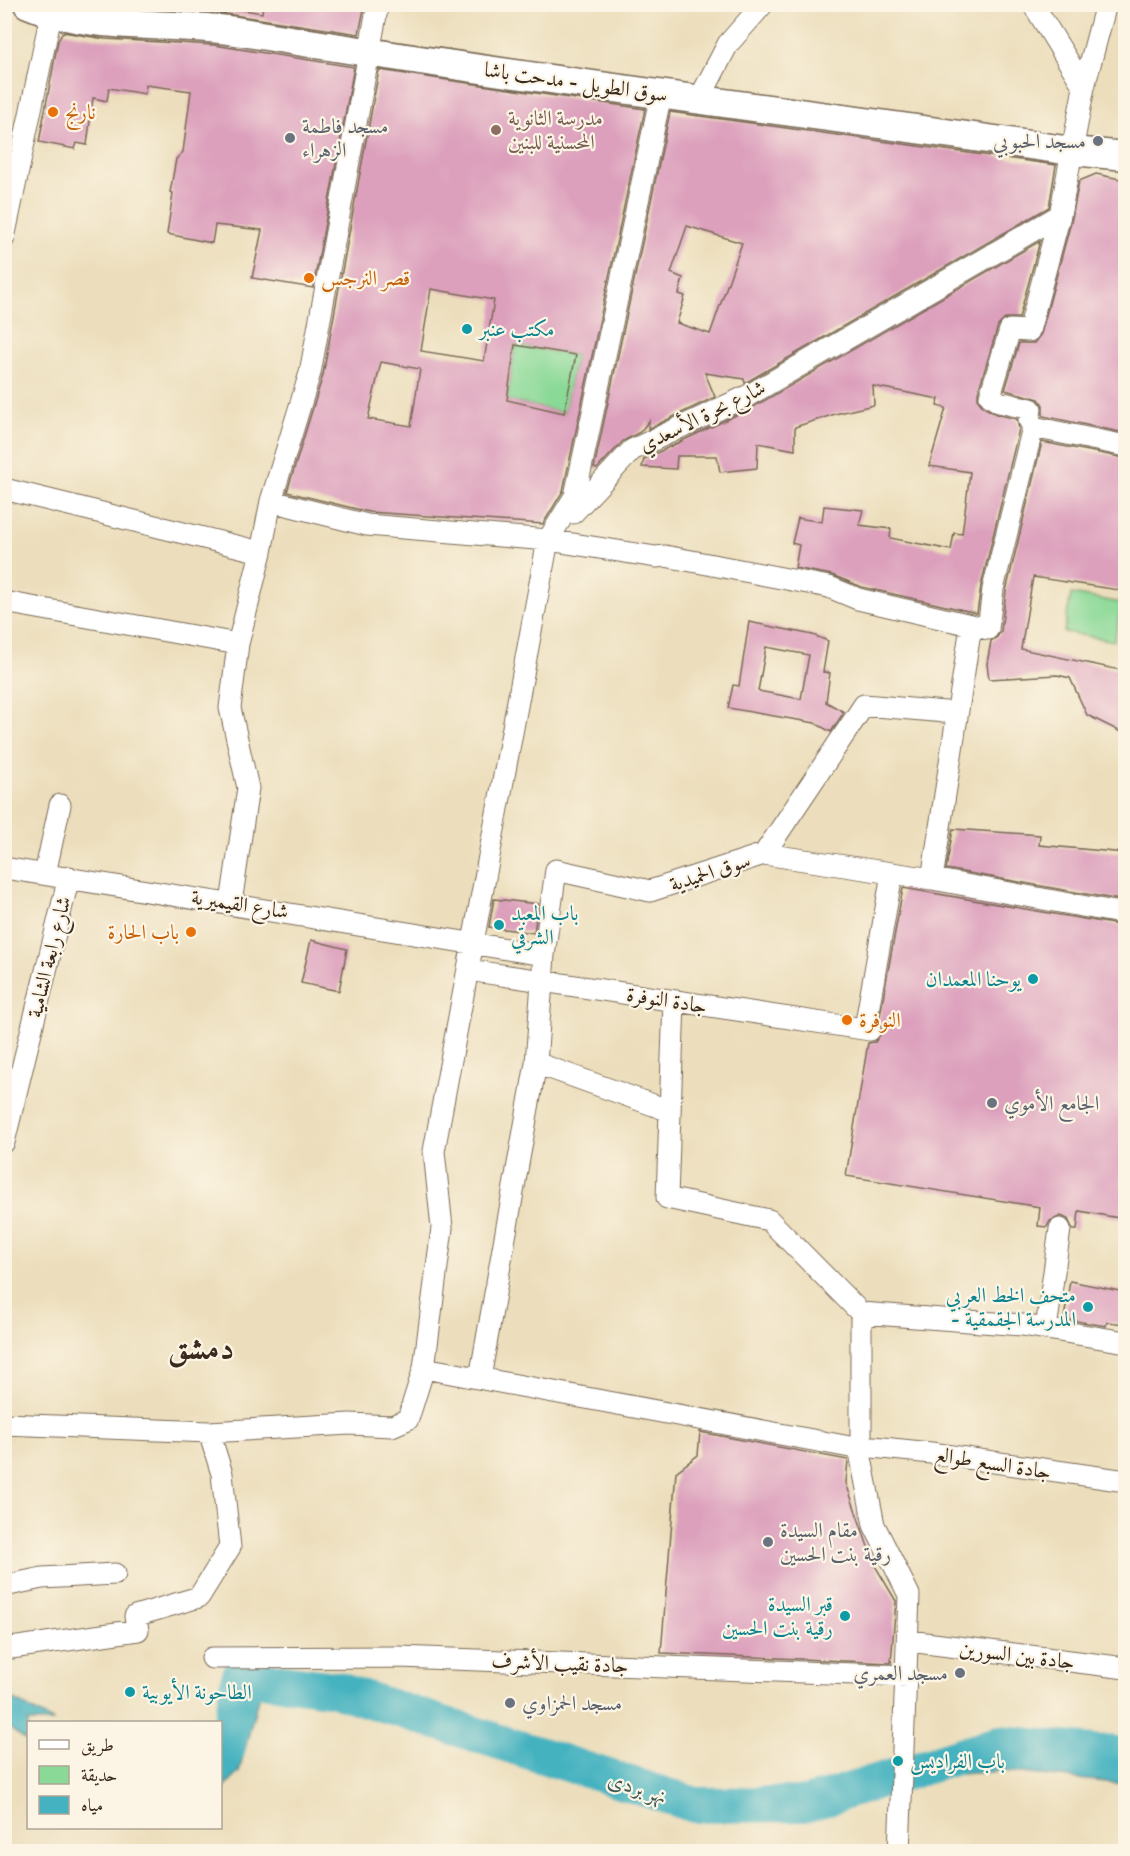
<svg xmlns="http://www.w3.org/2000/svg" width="1130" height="1856" font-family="'IM FELL English',Amiri,serif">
	<rect width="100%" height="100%" fill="#fcf5e5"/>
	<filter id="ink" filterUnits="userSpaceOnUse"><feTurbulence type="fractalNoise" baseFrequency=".0167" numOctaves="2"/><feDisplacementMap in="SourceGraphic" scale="12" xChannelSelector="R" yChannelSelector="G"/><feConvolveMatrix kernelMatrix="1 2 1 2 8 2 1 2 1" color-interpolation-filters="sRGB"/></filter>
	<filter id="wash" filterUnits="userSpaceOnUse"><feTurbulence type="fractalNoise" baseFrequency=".008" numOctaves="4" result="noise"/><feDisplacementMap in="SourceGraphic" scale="24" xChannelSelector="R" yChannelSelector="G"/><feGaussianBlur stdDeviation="1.35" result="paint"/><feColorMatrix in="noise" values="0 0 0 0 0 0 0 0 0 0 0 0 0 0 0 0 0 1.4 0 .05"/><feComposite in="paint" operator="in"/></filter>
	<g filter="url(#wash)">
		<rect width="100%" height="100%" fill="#ecdebc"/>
		<path fill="#8ad997" stroke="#62825a" stroke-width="1.5" d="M515,345L576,355L564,413L507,400Z
			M1071,594L1122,603L1114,641L1064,632Z"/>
		<path fill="#44b2c0" stroke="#406e6f" stroke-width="1.5" d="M239,1676L280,1682L260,1691L239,1772L221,1790V1683Z
			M4,1695H5L54,1722H28V1742L5,1725Z
			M999,1743L1125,1753V1784L1002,1771L960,1774L947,1759Z"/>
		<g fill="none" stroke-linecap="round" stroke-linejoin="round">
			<path stroke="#44b2c0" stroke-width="36" d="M220,1757L227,1750L239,1676L335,1689L695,1805L807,1804L999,1743L1126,1755"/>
		</g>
		<g id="blocks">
			<path fill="#dc9fbc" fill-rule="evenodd" d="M263,4H365L359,34L220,13V6L262,13Z
				M63,32L105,39L214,45L354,67L313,288L252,278L262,230L215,225L212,243L167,234L173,193L170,192L176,159L183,152L191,91L146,85L145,94L109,88L107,101L93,98L87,145L77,143L75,149L39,142L58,41Z
				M379,70L645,109L563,491L543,524L369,512L287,492L323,375ZM431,289L494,300L484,361L421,351ZM515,345L576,355L564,413L507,400ZM381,362L420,369L411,426L368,419Z
				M670,112L1056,165L1049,207L745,383L744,379L705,373L715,397L648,429L649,421L640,432L623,441L597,469L594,468ZM687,226L742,243L710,334L677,323L685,296L679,294L683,278L671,273Z
				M1096,174L1125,180V433L1043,416V405L1039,399L1005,390L1019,343H1034L1041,334L1072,218L1079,181Z
				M1040,241L1019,318H1006L998,326L978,392V400L983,407L996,414L1017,419L1019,429L981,586L977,613L862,587L832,575L795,568L799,545L792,543L798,518L822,522L824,506L863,510L859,525L891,529L890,538L951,550L954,533L962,534L970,472L929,466L946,408L937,406L939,399L873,386L874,405L835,414L795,427V450L758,443L757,468L720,472L717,456H677L676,469L642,467L644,459L755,406Z
				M1042,442L1125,458V591L1033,577L1021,649L1125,671V734L1087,715L1070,678L1057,675L989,679L987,664L991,641L997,637L1001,631L1006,591Z
				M749,622L813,635L828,641L823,672L830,673L826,702L844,712L831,732L815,723L728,708L733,685L739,686ZM766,647L809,655L801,699L758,691Z
				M953,829L1040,835L1039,845L1125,853V901L946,869Z
				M903,888L1125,926V1219L1079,1211L1077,1230H1073L1068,1219L1061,1216L1050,1221L1047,1227L1038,1226L1040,1207L846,1176L868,1043L875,1042L882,1032L879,1021Z
				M494,899L538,904L534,933L489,927Z
				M311,940L347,949L339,991L301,983Z
				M1070,1281L1125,1292V1324L1107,1322L1106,1326L1064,1319Z
				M700,1432L848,1460L846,1483L874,1564L896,1601L891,1663L661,1653L676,1472L698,1455Z"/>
		</g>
	</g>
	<g filter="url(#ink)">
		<use href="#blocks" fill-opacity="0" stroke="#796955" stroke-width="1.5"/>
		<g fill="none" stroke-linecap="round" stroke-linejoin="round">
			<g stroke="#796955" stroke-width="23">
				<path id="street" d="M1033,4L1084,87
					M700,98L728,44L763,4
					M4,238L51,14
					M1033,427L1029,420L1031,409L999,402L990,396L1010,330L1029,331L1060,215L1084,87L1106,4
					M4,489L261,552L271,501L310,373L378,4
					M271,501L367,525L548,540L656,557L665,556L829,587L858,599L988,629L993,589L1033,427L1126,446
					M573,513L632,450L749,395L1060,215
					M4,602L238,644L230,708L248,788L231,903
					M238,644L261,552
					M764,854L864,705L957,713
					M4,868L544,955L556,870L650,891L764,854L932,879L1126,914
					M45,874L60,805
					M932,879L971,626
					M468,970L870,1030
					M674,1001L667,1198L769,1220L861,1313L1022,1325L1126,1342
					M865,1028L892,874
					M536,1063L670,1111
					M4,1142L69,877
					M861,1313V1458L874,1525L909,1595L899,1852
					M1046,1329L1060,1229
					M424,1368L442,1228L434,1151L548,540L575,496L661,94
					M480,1378L536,1063L544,955
					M4,1424L209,1432
					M4,1586L42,1578L115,1574
					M909,1641L1126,1668
					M4,1649L138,1630L135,1616L199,1597L230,1547L222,1474L209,1432L350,1424L392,1426L408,1419L424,1368L861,1449L873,1447L931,1453L1126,1481
					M212,1658L399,1657L908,1676"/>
			</g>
			<g stroke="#796955" stroke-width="31">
				<path id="secondary" d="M28,4C95,33 171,20 242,32C518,78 795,111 1072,151L1126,156"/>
			</g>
			<use href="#street" stroke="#fff" stroke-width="21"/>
			<use href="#secondary" stroke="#fff" stroke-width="28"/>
		</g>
	</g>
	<g fill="#e8710a" stroke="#fcf5e5" stroke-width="2">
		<circle cx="53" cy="112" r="6"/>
		<circle cx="309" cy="278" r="6"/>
		<circle cx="191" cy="932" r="6"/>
		<circle cx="847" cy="1020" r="6"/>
	</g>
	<circle fill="#8d6e63" stroke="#fcf5e5" stroke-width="2" cx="496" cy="130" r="6"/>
	<g fill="#6b7280" stroke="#fcf5e5" stroke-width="2">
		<circle cx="290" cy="138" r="6"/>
		<circle cx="1098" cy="141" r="6"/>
		<circle cx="992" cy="1103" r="6"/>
		<circle cx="768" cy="1542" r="6"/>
		<circle cx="960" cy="1673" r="6"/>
		<circle cx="510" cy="1703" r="6"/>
	</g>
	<g fill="#0f9aa8" stroke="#fcf5e5" stroke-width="2">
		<circle cx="467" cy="329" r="6"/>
		<circle cx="499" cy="925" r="6"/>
		<circle cx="1033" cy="979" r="6"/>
		<circle cx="1088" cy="1307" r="6"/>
		<circle cx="845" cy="1616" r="6"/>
		<circle cx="130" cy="1692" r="6"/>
		<circle cx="898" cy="1761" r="6"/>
	</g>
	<g text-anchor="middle" stroke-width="4.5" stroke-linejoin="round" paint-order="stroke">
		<g font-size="21" fill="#3b2a1e" stroke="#fcf5e5">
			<text transform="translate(576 82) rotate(8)" y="7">سوق الطويل - مدحت باشا</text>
			<text transform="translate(702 416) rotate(-26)" y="7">شارع بحرة الأسعدي</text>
			<text transform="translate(710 872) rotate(-18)" y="7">سوق الحميدية</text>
			<text transform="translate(240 904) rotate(9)" y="7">شارع القيميرية</text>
			<text transform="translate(49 957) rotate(-76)" y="7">شارع رابعة الشامية</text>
			<text transform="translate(667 1000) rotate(9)" y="7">جادة النوفرة</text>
			<text transform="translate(993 1463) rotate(9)" y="7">جادة السبع طوالع</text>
			<text transform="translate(1017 1655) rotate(7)" y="7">جادة بين السورين</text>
			<text transform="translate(560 1663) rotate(2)" y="7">جادة نقيب الأشرف</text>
		</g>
		<g font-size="21" fill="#c56008" stroke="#fcf5e5" text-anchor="start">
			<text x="65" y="119">نارنج</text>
			<text x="321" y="285">قصر النرجس</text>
			<text x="179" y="939" text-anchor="end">باب الحارة</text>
			<text x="859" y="1027">النوفرة</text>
		</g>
		<g font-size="21" fill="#785e54" stroke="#fcf5e5" text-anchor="start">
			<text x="508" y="125">مدرسة الثانوية<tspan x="508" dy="24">المحسنية للبنين</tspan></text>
		</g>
		<g font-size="21" fill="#5b616d" stroke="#fcf5e5" text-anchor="start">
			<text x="302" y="133">مسجد فاطمة<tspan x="302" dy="24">الزهراء</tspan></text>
			<text x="1086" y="148" text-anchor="end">مسجد الحبوبي</text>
			<text x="1004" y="1110">الجامع الأموي</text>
			<text x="780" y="1537">مقام السيدة<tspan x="780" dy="24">رقية بنت الحسين</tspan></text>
			<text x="948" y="1680" text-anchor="end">مسجد العمري</text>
			<text x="522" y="1710">مسجد الحمزاوي</text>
		</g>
		<g font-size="21" fill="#0d838f" stroke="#fcf5e5" text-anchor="start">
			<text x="479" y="336">مكتب عنبر</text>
			<text x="511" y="920">باب المعبد<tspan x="511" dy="24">الشرقي</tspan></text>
			<text x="1021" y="986" text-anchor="end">يوحنا المعمدان</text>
			<text x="1076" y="1302" text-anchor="end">متحف الخط العربي<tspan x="1076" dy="24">- المدرسة الجقمقية</tspan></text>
			<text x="833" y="1611" text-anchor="end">قبر السيدة<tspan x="833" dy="24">رقية بنت الحسين</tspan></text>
			<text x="142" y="1699">الطاحونة الأيوبية</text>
			<text x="910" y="1768">باب الفراديس</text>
		</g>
		<g font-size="22" font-style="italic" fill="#3e5a57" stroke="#fcf5e5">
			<text transform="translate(638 1787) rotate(18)" y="8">نهر بردى</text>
		</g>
		<g font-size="33" font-weight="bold" fill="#3b2a1e" stroke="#fcf5e5">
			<text x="201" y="1359">دمشق</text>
		</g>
	</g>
	<rect width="1130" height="1856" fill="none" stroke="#fcf5e5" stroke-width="24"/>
	<rect x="27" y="1721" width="195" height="108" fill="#fcf5e5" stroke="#afa495" stroke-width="1.5"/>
	<rect x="39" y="1740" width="30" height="9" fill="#ffffff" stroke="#afa495" stroke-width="1.5"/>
	<text x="81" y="1751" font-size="18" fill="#3b2a1e">طريق</text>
	<rect x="39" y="1766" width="30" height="18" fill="#8ad997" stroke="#afa495" stroke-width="1.5"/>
	<text x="81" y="1781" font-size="18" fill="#3b2a1e">حديقة</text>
	<rect x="39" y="1796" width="30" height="18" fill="#44b2c0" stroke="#afa495" stroke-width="1.5"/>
	<text x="81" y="1811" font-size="18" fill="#3b2a1e">مياه</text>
</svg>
